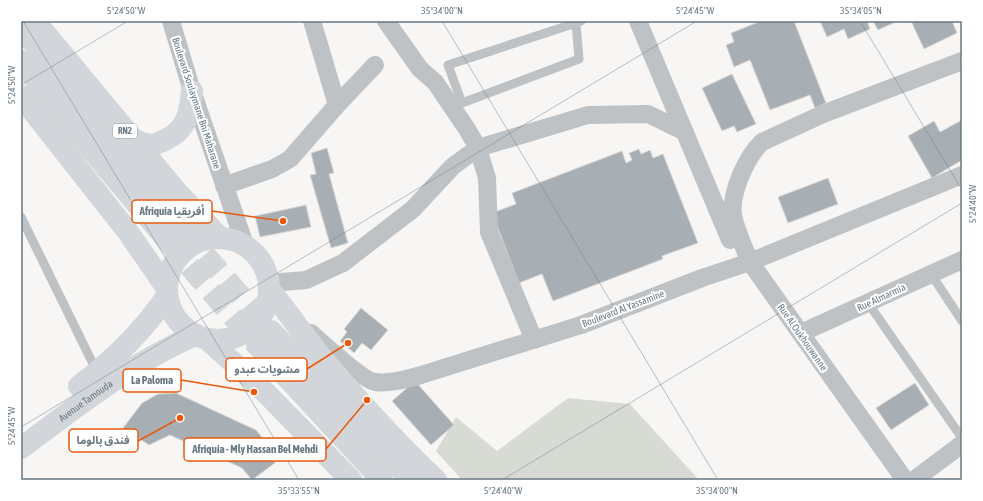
<svg xmlns="http://www.w3.org/2000/svg" width="983" height="501" font-family="'Asap Condensed','Noto Sans Arabic',sans-serif">
	<rect width="100%" height="100%" fill="#f7f6f4"/>
	<path fill="#d7dbd3" d="M568,398L630,404L699,480H462L436,451L456,417L497,451Z"/>
	<path fill="#a8afb4" stroke="#d8d8d6" d="M761,21H794L826,103L815,108L810,95L770,110L750,60L734,67L726,45L734,42L731,33Z
		M820,21H867L870,29L848,39L844,29L827,37Z
		M873,21H898L878,30Z
		M911,21H952L957,33L924,49Z
		M732,74L756,124L737,132L734,126L722,131L702,88Z
		M962,120V160L932,178L908,136L934,121L940,132Z
		M327,148L334,173L329,174L348,243L331,248L310,175L316,174L311,153Z
		M639,149L641,154L650,150L653,158L663,154L698,243L662,256L663,259L553,301L542,274L519,283L492,213L516,204L512,193L622,151L626,163L632,160L629,153Z
		M828,178L838,204L788,223L778,197Z
		M306,205L311,227L260,237L255,216Z
		M361,308L388,330L371,350L362,343L354,353L340,341L347,332L344,329Z
		M415,381L454,425L431,445L392,401Z
		M915,383L929,405L891,430L876,408Z
		M176,393L256,430L265,441L275,463L252,480L242,468L170,435L149,445L123,428L142,403L158,394Z"/>
	<g fill="none" stroke-linecap="round" stroke-linejoin="round">
		<path stroke="#d3d6d8" stroke-width="22" stroke-dasharray="22 11" stroke-linecap="butt" d="M183,230L271,331
			M168,241L257,345"/>
		<path stroke="#bec2c5" stroke-width="9" d="M576,23L579,59L462,103L448,65L576,23L581,21
			M21,217L97,372
			M931,274L962,321
			M868,303L962,438"/>
		<path stroke="#bec2c5" stroke-width="18" d="M171,21L192,91L245,245
			M312,21L337,105
			M386,21L420,69L435,82L467,129L478,148L487,178L489,232L534,340
			M638,21L730,240
			M224,186L272,169L290,159L337,105L375,65
			M269,283L306,280L343,263L413,209L453,166L478,148L588,115L648,114L685,132
			M311,333C321,342 364,381 375,382C390,384 406,379 421,375L581,325L702,278L750,262L962,175
			M801,333L962,260
			M905,480L750,262C744,247 736,231 733,215C730,194 746,157 762,142L823,114L962,61
			M914,480L962,444"/>
		<g stroke="#d2d6da" stroke-width="22">
			<path d="M35,21L176,191L220,238"/>
			<path d="M21,26L96,125L183,230"/>
			<path d="M21,61L79,135L168,241"/>
			<path d="M21,96L128,232L166,287"/>
			<path d="M132,139C137,141 144,144 150,145C155,145 161,142 165,140C187,130 190,113 192,91"/>
			<circle cx="218" cy="289" r="51"/>
			<path d="M269,289C291,316 310,345 333,371C365,408 400,446 436,480"/>
			<path d="M271,331L411,480"/>
			<path d="M207,339L259,386L351,480"/>
			<path d="M257,345L382,480"/>
			<path d="M79,386C114,360 142,332 167,296"/>
			<path id="s1" d="M21,448C79,405 128,365 195,335"/>
		</g>
	</g>
	<path fill="none" stroke="#687882" stroke-width="1" stroke-opacity="0.45" d="M23,21L299,480M442,21L718,480M860,21L962,190M21,85L128,21M21,427L697,21M502,480L962,203"/>
	<g text-anchor="middle" stroke-width="4" stroke-linejoin="round" paint-order="stroke">
		<rect fill="#fff" stroke="#95a0a8" stroke-width="1" x="113" y="124" width="24" height="14" rx="3"/>
		<g font-size="9" font-weight="bold" fill="#687882">
			<text x="125" y="134">RN2</text>
		</g>
		<g font-size="10" fill="#687882" stroke="#fff">
			<text transform="translate(197 103) rotate(72)" y="4">Boulevard Soulaymane Bni Maharane</text>
			<text transform="translate(881 297) rotate(-25)" y="4">Rue Almarmia</text>
			<text transform="translate(623 308) rotate(-21)" y="4">Boulevard Al Yassamine</text>
			<text transform="translate(803 337) rotate(55)" y="4">Rue Al Oukhouwanne</text>
			<text dy="4" stroke="none"><textPath href="#s1" startOffset="80">Avenue Tamouda</textPath></text>
		</g>
	</g>
	<path fill="none" stroke="#e8590c" stroke-width="1.5" d="M283 221L212 211M348 343L307 369M254 392L181 380M180 418L138 441M367 400L326 449"/>
	<g fill="#e8590c" stroke="#fff" stroke-width="1.5">
		<circle cx="283" cy="221" r="4"/>
		<circle cx="348" cy="343" r="4"/>
		<circle cx="254" cy="392" r="4"/>
		<circle cx="180" cy="418" r="4"/>
		<circle cx="367" cy="400" r="4"/>
	</g>
	<g fill="#fff" stroke="#e8590c" stroke-width="1.5">
		<rect x="132" y="200" width="80" height="23" rx="4"/>
		<rect x="226" y="358" width="81" height="23" rx="4"/>
		<rect x="123" y="369" width="58" height="23" rx="4"/>
		<rect x="69" y="429" width="69" height="23" rx="4"/>
		<rect x="184" y="438" width="142" height="23" rx="4"/>
	</g>
	<g font-size="11" text-anchor="middle" font-weight="bold" fill="#687882">
		<text x="172" y="215">Afriquia أفريقيا</text>
		<text x="267" y="373">مشويات عبدو</text>
		<text x="152" y="384">La Paloma</text>
		<text x="103" y="444">فندق پالوما</text>
		<text x="255" y="453">Afriquia - Mly Hassan Bel Mehdi</text>
	</g>
	<rect width="983" height="501" fill="none" stroke="#ffffff" stroke-width="44"/>
	<rect x="22" y="22" width="939" height="457" fill="none" stroke="#687882" stroke-width="1.5"/>
	<g font-size="10" text-anchor="middle" fill="#687882">
		<text x="126" y="14">5°24'50"W</text>
		<text x="442" y="14">35°34'00"N</text>
		<text x="695" y="14">5°24'45"W</text>
		<text x="861" y="14">35°34'05"N</text>
		<text transform="translate(11 85) rotate(-90)" y="4">5°24'50"W</text>
		<text transform="translate(972 204) rotate(-90)" y="4">5°24'40"W</text>
		<text transform="translate(11 426) rotate(-90)" y="4">5°24'45"W</text>
		<text x="299" y="494">35°33'55"N</text>
		<text x="503" y="494">5°24'40"W</text>
		<text x="717" y="494">35°34'00"N</text>
	</g>
</svg>
